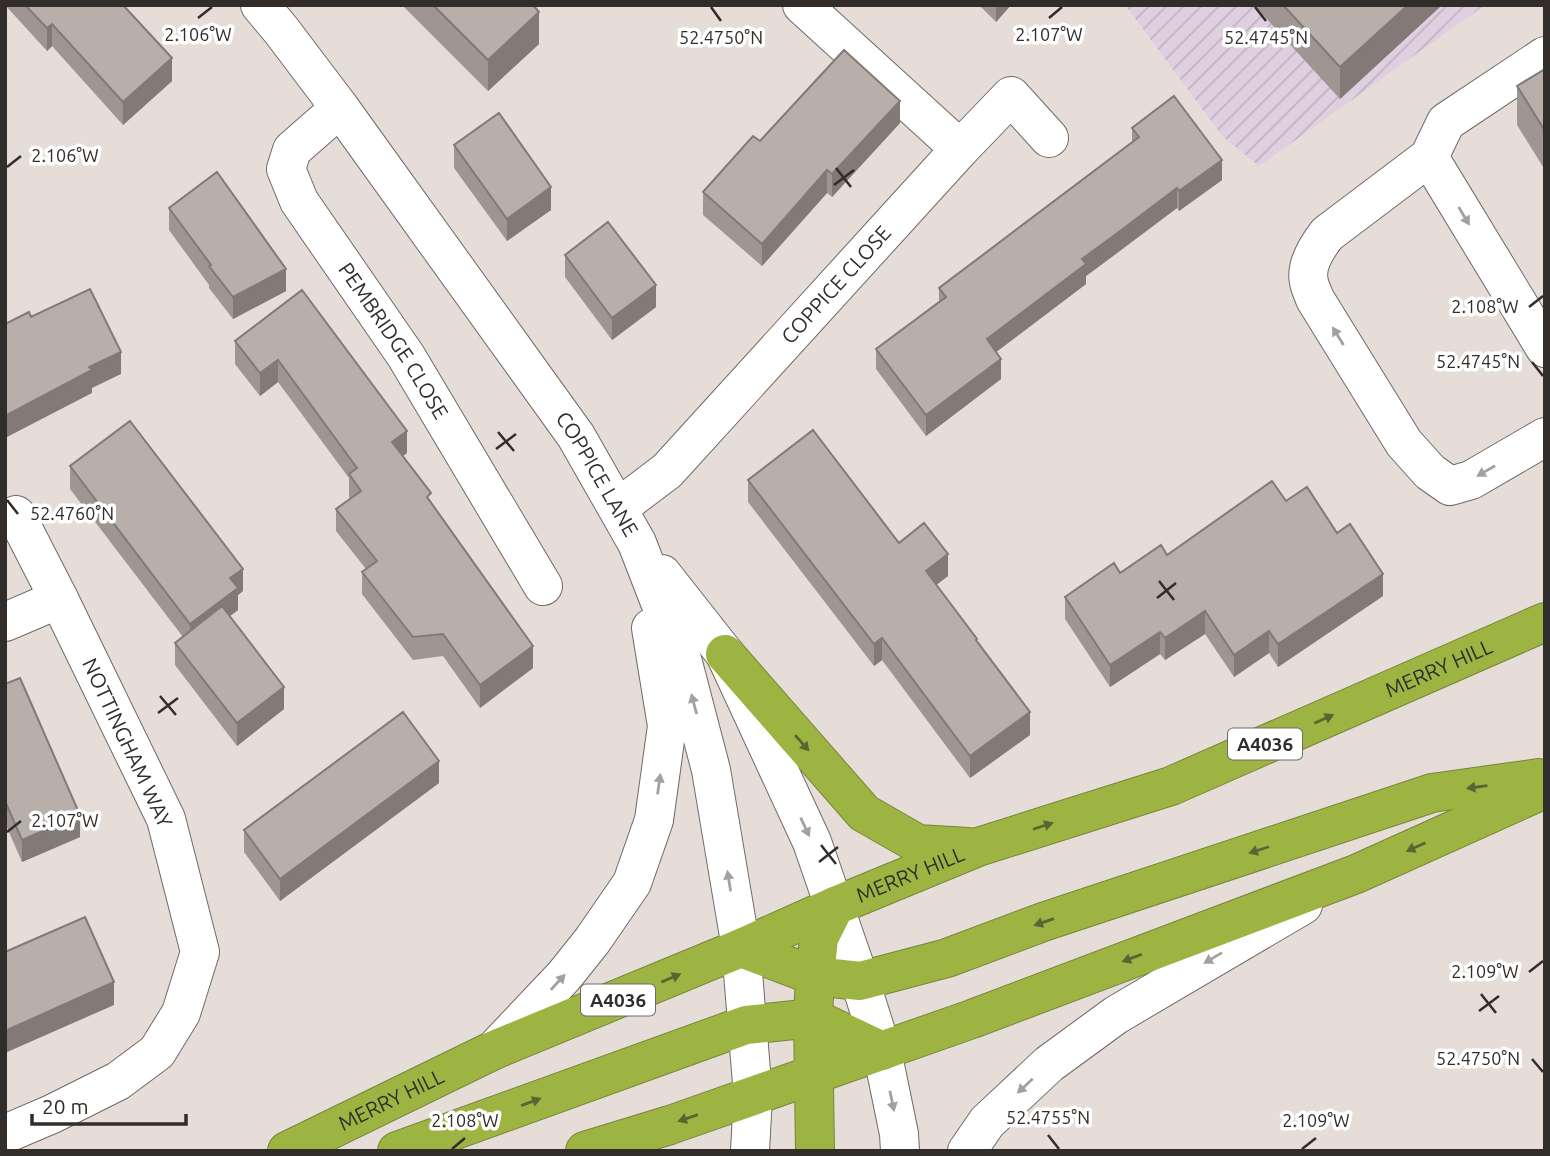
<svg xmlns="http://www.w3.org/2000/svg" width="1550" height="1156" font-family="Ubuntu,sans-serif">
	<defs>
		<pattern id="industrial-furrows" width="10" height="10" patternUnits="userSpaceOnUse" patternTransform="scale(1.75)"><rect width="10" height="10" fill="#e0cfe0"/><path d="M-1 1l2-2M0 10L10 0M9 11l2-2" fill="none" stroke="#c0b2c0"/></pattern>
	</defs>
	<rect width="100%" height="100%" fill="#e6ddd8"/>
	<path fill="url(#industrial-furrows)" d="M1125,5H1485L1259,166L1223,137Z"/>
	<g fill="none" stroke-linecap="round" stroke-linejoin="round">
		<g stroke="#716965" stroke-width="40">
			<g id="minor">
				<path id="s1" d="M260,5L281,30L340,108L576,436L637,543L682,659L711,770L741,948L753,1096L750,1151"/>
				<path d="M802,5L960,149"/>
				<path d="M1545,56L1446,122L1429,157L1327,234C1317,247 1305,266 1309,282C1310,288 1313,293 1315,299L1404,443L1430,472L1450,486L1471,480L1545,437"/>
				<path id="s2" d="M340,108L292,150L286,169L299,201L406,356L543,586"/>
				<path d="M1429,157L1545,348"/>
				<path id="s3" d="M618,508L667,471L960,149L1011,96L1049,138"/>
				<path d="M662,574L725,654L812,842L860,981L882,1051L899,1134L900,1151"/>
				<path d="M5,622L59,599"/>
				<path d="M494,1050L564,976L592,941L632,883L654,820L667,726L651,628"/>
				<path d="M5,1134L52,1114L118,1081L157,1052L181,1013L200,952L166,819L59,599L16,515"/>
				<path d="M967,1151L987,1122L1049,1064L1116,1015L1303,905"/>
			</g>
		</g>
		<g stroke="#78853a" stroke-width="40">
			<g id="highway">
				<path d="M725,654L864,813L918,844L968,847"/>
				<path d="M741,948L815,976L860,981L947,958L1043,922L1432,793L1539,778"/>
				<path id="s4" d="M287,1151L494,1050L741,948L835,906L978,847L1171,786L1545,622"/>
				<path d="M397,1151L746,1025L813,1018L882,1051"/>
				<path d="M585,1151L670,1125L972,1019L1356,874L1545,789"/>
				<path d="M815,1151L813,1018L815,976L819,938L835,906"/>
			</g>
		</g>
		<use href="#minor" stroke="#fff" stroke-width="38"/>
		<use href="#highway" stroke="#9eb442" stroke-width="38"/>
	</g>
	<path fill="#9e9692" d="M5,5H123L172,81L123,125L52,46L47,51Z
		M402,5H533L539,44L488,91Z
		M979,5H1011L996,22Z
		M1254,5H1442L1340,99Z
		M1545,69V170L1517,125V86Z
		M900,123L832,197L827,193L762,266L703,215V192L760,141Z
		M1132,128L1222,180L1179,211L1177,208L1116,254L1086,276V284L996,352L1001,379L926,436L876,369V349L939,301V288L1132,143Z
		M454,145L551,210L507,241L454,168Z
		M169,208L253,224L286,291L233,319L209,288V285L169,230Z
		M565,255L656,307L612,340L565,277Z
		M302,290L407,453L403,456L533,668L480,708L443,656L413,660L362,594V572L366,569L336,531V509L350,499L349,497V478L278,382L260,396L235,364V341Z
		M70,466L243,591L238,595V610L230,616L284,709L237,746L175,665V643L183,637L70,489Z
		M748,480L899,543L948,576L936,585L977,641L1030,735L970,778L882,660L874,666L748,502Z
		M1337,533L1383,596L1278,667L1269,653L1234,677L1205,634L1165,660L1160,654L1110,687L1065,619V597L1120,573L1167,555Z
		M5,684L80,837L22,862L5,823Z
		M439,783L280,901L244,852V830Z"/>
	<path fill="#817a77" d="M996,5H1011L996,22Z
		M1408,5H1442L1340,99V67Z
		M539,12V44L488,91V60Z
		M52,24V46L47,51V28Z
		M172,58V81L123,125V102Z
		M900,101V123L832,197V174Z
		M1222,160V180L1179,211V191Z
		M827,170V193L762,266V244Z
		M551,187V210L507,241V219Z
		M1177,188V208L1086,276V284L987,359V339L1082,259Z
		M286,269V291L233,319V297Z
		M656,285V307L612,340V318Z
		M121,352V374L92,388V393L5,438V416L89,367Z
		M1001,359V379L926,436V415Z
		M278,360V382L260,396V373Z
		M407,431V453L392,464V442Z
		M948,554V576L926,593V571Z
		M243,569V591L238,595V610L190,646V624L230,578Z
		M1383,574V596L1278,667V644Z
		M1205,611V634L1165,660V638Z
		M1269,631V653L1234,677V655Z
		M1160,632V654L1110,687V665Z
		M882,638V660L874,666V644Z
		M533,646V668L480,708V685Z
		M284,687V709L237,746V723Z
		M1030,712V735L970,778V756Z
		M439,761V783L280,901V879Z
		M80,815V837L22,862V840Z
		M114,982V1005L5,1053V1031Z"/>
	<path fill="#b8aeaa" stroke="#817a77" stroke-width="2" d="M25,5H123L172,58L123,102L52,24L47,28Z
		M433,5H533L539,12L488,60Z
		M1283,5H1408L1340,67Z
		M844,50L900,101L832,174L827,170L762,244L703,192L753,136L760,141Z
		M1545,69V131L1517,86Z
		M1174,96L1222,160L1179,191L1177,188L1116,234L1082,259L1086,264L987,339L1001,359L926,415L876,349L946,297L939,288L1139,137L1132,128Z
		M499,113L551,187L507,219L454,145Z
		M217,172L286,269L233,297L209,266L211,265L169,208Z
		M608,222L656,285L612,318L565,255Z
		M90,289L121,352L89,367L92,370L5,416V324L29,312L31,317Z
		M302,290L407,431L392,442L431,493L427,497L533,646L480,685L443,634L413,637L362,572L377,561L336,509L361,491L349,474L357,468L278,360L260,373L235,341Z
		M130,421L243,569L230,578L238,588L190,624L70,466Z
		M813,430L899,543L924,523L948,554L926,571L977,639L976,640L1030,712L970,756L882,638L874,644L748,480Z
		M1272,481L1286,501L1307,487L1337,533L1350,524L1383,574L1278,644L1269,631L1234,655L1205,611L1165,638L1160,632L1110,665L1065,597L1114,563L1120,573L1161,545L1167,555Z
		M222,606L284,687L237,723L175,643Z
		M20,678L80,815L22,840L5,801V684Z
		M403,712L439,761L280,879L244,830Z
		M85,917L114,982L5,1031V952Z"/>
	<defs><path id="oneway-solid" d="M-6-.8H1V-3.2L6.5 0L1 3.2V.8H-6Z" transform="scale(1.75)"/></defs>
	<g fill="#a2a0a0">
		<use href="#oneway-solid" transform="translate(1464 216) rotate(59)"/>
		<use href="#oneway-solid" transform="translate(1338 336) rotate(-122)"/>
		<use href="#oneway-solid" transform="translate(1486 471) rotate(150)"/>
		<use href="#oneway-solid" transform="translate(694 704) rotate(-105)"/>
		<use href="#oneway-solid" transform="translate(659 784) rotate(-82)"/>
		<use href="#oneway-solid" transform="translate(805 827) rotate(65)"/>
		<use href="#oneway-solid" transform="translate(729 881) rotate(-99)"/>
		<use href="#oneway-solid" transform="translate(1213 958) rotate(149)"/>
		<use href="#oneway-solid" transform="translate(558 982) rotate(-47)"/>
		<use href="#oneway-solid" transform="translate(1025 1086) rotate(137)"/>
		<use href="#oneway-solid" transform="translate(892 1101) rotate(78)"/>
	</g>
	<g fill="#5c6334">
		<use href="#oneway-solid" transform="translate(1324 719) rotate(-24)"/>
		<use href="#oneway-solid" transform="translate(802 743) rotate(49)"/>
		<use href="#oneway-solid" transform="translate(1477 787) rotate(172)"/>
		<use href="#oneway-solid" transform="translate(1043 826) rotate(-18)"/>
		<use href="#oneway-solid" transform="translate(1416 847) rotate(156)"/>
		<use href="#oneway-solid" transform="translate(1259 850) rotate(162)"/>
		<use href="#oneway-solid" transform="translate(1044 922) rotate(161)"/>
		<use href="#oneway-solid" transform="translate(1132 958) rotate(159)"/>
		<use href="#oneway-solid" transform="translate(671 978) rotate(-23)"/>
		<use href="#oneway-solid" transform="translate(531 1102) rotate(-20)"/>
		<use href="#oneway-solid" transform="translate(688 1118) rotate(161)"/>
	</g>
	<path fill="none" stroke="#302d2b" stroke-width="2.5" d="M711,7L721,21M1255,7L1266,21M198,18L212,7M1049,18L1062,7M7,167L21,156M836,168L851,187M834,185L854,170M1529,307L1543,296M1532,362L1543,376M498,432L514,451M496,449L516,434M7,500L18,514M1159,581L1174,600M1157,598L1176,583M160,696L176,715M158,713L178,698M7,832L21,821M821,845L836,864M819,862L838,847M1529,972L1543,961M1481,994L1496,1013M1479,1011L1499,996M1532,1059L1543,1072M1048,1135L1059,1149M452,1149L465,1138M1302,1149L1316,1138"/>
	<g text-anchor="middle" stroke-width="7" stroke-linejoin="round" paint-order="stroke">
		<g fill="#fff" stroke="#6e6c6b" stroke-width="2">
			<rect x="1228" y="728.5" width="74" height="31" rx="5"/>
			<rect x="581" y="984.5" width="74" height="31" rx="5"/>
		</g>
		<g font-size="19" font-weight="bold" fill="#302d2b">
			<text x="1265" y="751">A4036</text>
			<text x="618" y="1007">A4036</text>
		</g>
		<g font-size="21" fill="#302d2b" stroke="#fff">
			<text dy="7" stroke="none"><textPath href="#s3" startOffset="313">COPPICE CLOSE</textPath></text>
			<text dy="7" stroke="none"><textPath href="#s2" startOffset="287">PEMBRIDGE CLOSE</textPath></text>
			<text dy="7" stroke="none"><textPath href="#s1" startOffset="578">COPPICE LANE</textPath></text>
			<text dy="7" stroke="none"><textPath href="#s4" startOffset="1250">MERRY HILL</textPath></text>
			<text transform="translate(127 743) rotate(65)" y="7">NOTTINGHAM WAY</text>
			<text dy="7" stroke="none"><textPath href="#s4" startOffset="682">MERRY HILL</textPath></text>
			<text dy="7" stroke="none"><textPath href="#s4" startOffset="116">MERRY HILL</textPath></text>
		</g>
	</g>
	<g font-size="18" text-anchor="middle" fill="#302d2b" stroke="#fff" stroke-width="7" stroke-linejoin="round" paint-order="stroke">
		<text x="198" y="41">2.106°W</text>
		<text x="1049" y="41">2.107°W</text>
		<text x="721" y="44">52.4750°N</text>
		<text x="1266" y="44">52.4745°N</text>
		<text x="65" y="162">2.106°W</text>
		<text x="1485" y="313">2.108°W</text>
		<text x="1478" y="368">52.4745°N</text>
		<text x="72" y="520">52.4760°N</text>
		<text x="65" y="827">2.107°W</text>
		<text x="1485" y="978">2.109°W</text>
		<text x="1478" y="1065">52.4750°N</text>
		<text x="1048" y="1124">52.4755°N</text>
		<text x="465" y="1127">2.108°W</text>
		<text x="1316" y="1127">2.109°W</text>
	</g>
	<rect width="1550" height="1156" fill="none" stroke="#302d2b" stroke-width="14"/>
	<path d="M32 1114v10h154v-10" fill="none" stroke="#302d2b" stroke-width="3.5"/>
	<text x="42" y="1114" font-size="21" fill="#302d2b" stroke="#ffffff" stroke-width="5" paint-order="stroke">20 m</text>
</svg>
